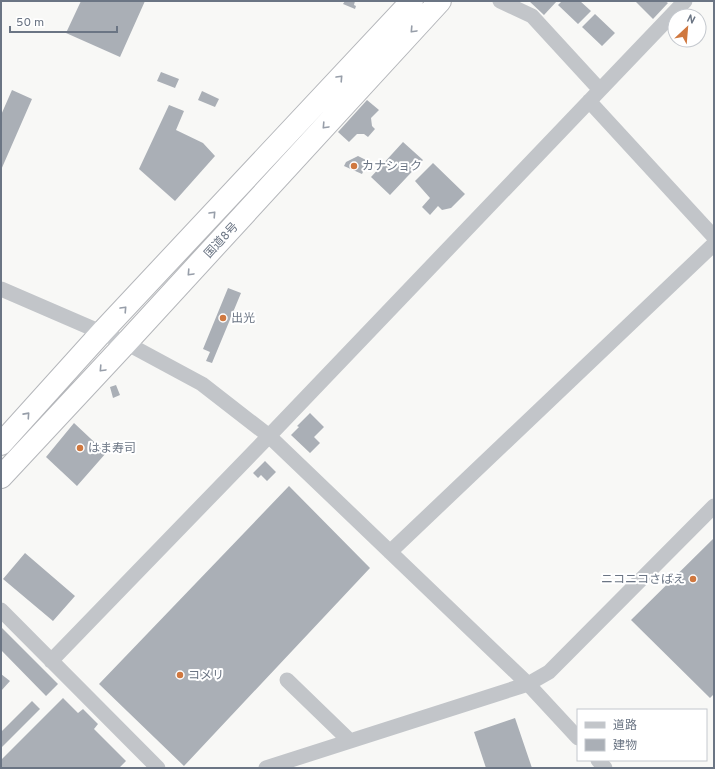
<svg xmlns="http://www.w3.org/2000/svg" width="715" height="769" font-family="Overpass,'Noto Sans JP',sans-serif">
	<rect width="100%" height="100%" fill="#f8f8f6"/>
	<path fill="#aaafb6" d="M81,1H145L120,57L66,33Z
		M345,1H355L354,5L356,6L355,9L343,4Z
		M529,1H557L544,15Z
		M562,1H580L591,11L578,24L558,5Z
		M635,1H665L668,3L653,19Z
		M595,14L615,33L602,46L582,27Z
		M161,72L179,79L175,88L157,81Z
		M12,90L32,99L1,170V115Z
		M202,91L219,99L215,107L198,100Z
		M367,100L379,110L371,118L372,126L375,129L368,137L364,134H357L349,142L338,132Z
		M169,105L184,111L176,130L203,143L215,156L175,201L139,169Z
		M403,142L423,160L390,195L371,177Z
		M358,156L368,161L362,174L344,166L346,162Z
		M433,163L465,194L451,208L442,210L438,206L430,215L422,207L430,198L415,181Z
		M228,288L241,293L212,363L206,361L210,352L203,349Z
		M116,385L120,395L113,398L110,387Z
		M310,413L324,427L314,437L320,443L310,453L291,435L299,427L297,426Z
		M74,423L106,453L77,486L46,457Z
		M265,461L276,472L267,481L261,475L258,478L253,473Z
		M289,486L370,568L184,766L99,684Z
		M714,538V694L710,698L631,620Z
		M25,553L75,596L53,621L3,579Z
		M1,627L58,684L46,696L1,650Z
		M1,674L10,681L1,691Z
		M63,698L78,713L83,709L98,724L94,729L126,761L119,768H1V760Z
		M32,701L40,709L1,748V732Z
		M515,718L532,768H486L474,732Z"/>
	<g fill="none" stroke-linecap="round" stroke-linejoin="round">
		<g stroke="#b4b6ba" stroke-width="24">
			<path id="highway" d="M1,444L102,332L412,1
				M1,477L126,343L440,1"/>
		</g>
		<path stroke="#c2c5c9" stroke-width="15" d="M500,1L532,16L600,90
			M589,101L714,237
			M1,289L126,343L202,384L269,436L528,684L578,738
			M390,552L714,244
			M1,610L158,768
			M51,661L269,436L685,1
			M287,680L350,741
			M598,760L605,768
			M266,768L528,684L549,672L714,506"/>
		<use href="#highway" stroke="#fff" stroke-width="22"/>
	</g>
	<defs><path id="oneway-chevron" d="M-2-3.5L2.5 0L-2 3.5" fill="none" stroke-width="1.6" stroke-linecap="round" stroke-linejoin="round"/></defs>
	<g stroke="#979ea9">
		<use href="#oneway-chevron" transform="translate(413 30) rotate(133)"/>
		<use href="#oneway-chevron" transform="translate(340 78) rotate(-47)"/>
		<use href="#oneway-chevron" transform="translate(325 126) rotate(133)"/>
		<use href="#oneway-chevron" transform="translate(213 214) rotate(-47)"/>
		<use href="#oneway-chevron" transform="translate(190 273) rotate(133)"/>
		<use href="#oneway-chevron" transform="translate(124 309) rotate(-47)"/>
		<use href="#oneway-chevron" transform="translate(102 369) rotate(133)"/>
		<use href="#oneway-chevron" transform="translate(27 415) rotate(-48)"/>
	</g>
	<g fill="#d0783f" stroke="#fff" stroke-width="1.5">
		<circle cx="354" cy="166" r="4"/>
		<circle cx="223" cy="318" r="4"/>
		<circle cx="80" cy="448" r="4"/>
		<circle cx="693" cy="579" r="4"/>
		<circle cx="180" cy="675" r="4"/>
	</g>
	<g text-anchor="middle" stroke-width="4" stroke-linejoin="round" paint-order="stroke">
		<g font-size="12" fill="#6b7584" stroke="#fff" text-anchor="start">
			<text x="362" y="170">カナショク</text>
			<text x="231" y="322">出光</text>
			<text x="88" y="452">はま寿司</text>
			<text x="685" y="583" text-anchor="end">ニコニコさばえ</text>
			<text x="188" y="679">コメリ</text>
		</g>
		<g font-size="12" fill="#6b7584" stroke="#fff">
			<text transform="translate(221 240) rotate(-47)" y="4">国道8号</text>
		</g>
	</g>
	<rect width="715" height="769" fill="none" stroke="#6b7584" stroke-width="4"/>
	<rect x="577" y="709" width="130" height="52" fill="#ffffff" stroke="#c4c8ce"/>
	<rect x="585" y="722" width="20" height="6" fill="#c2c5c9" stroke="#c4c8ce"/>
	<text x="613" y="729" font-size="12" fill="#6b7584">道路</text>
	<rect x="585" y="739" width="20" height="12" fill="#aaafb6" stroke="#c4c8ce"/>
	<text x="613" y="749" font-size="12" fill="#6b7584">建物</text>
	<g transform="translate(687 28) rotate(26)"><circle r="19" fill="#ffffff" stroke="#c4c8ce"/>
	<path d="M0-3L7 15L0 10L-7 15Z" fill="#d0783f"/>
	<text y="-6" font-size="11" font-weight="bold" text-anchor="middle" fill="#6b7584">N</text>
	</g>
	<path d="M10 26v6h107v-6" fill="none" stroke="#6b7584" stroke-width="2"/>
	<text x="16" y="26" font-size="12" fill="#6b7584" stroke="#ffffff" stroke-width="3" paint-order="stroke">50 m</text>
</svg>
